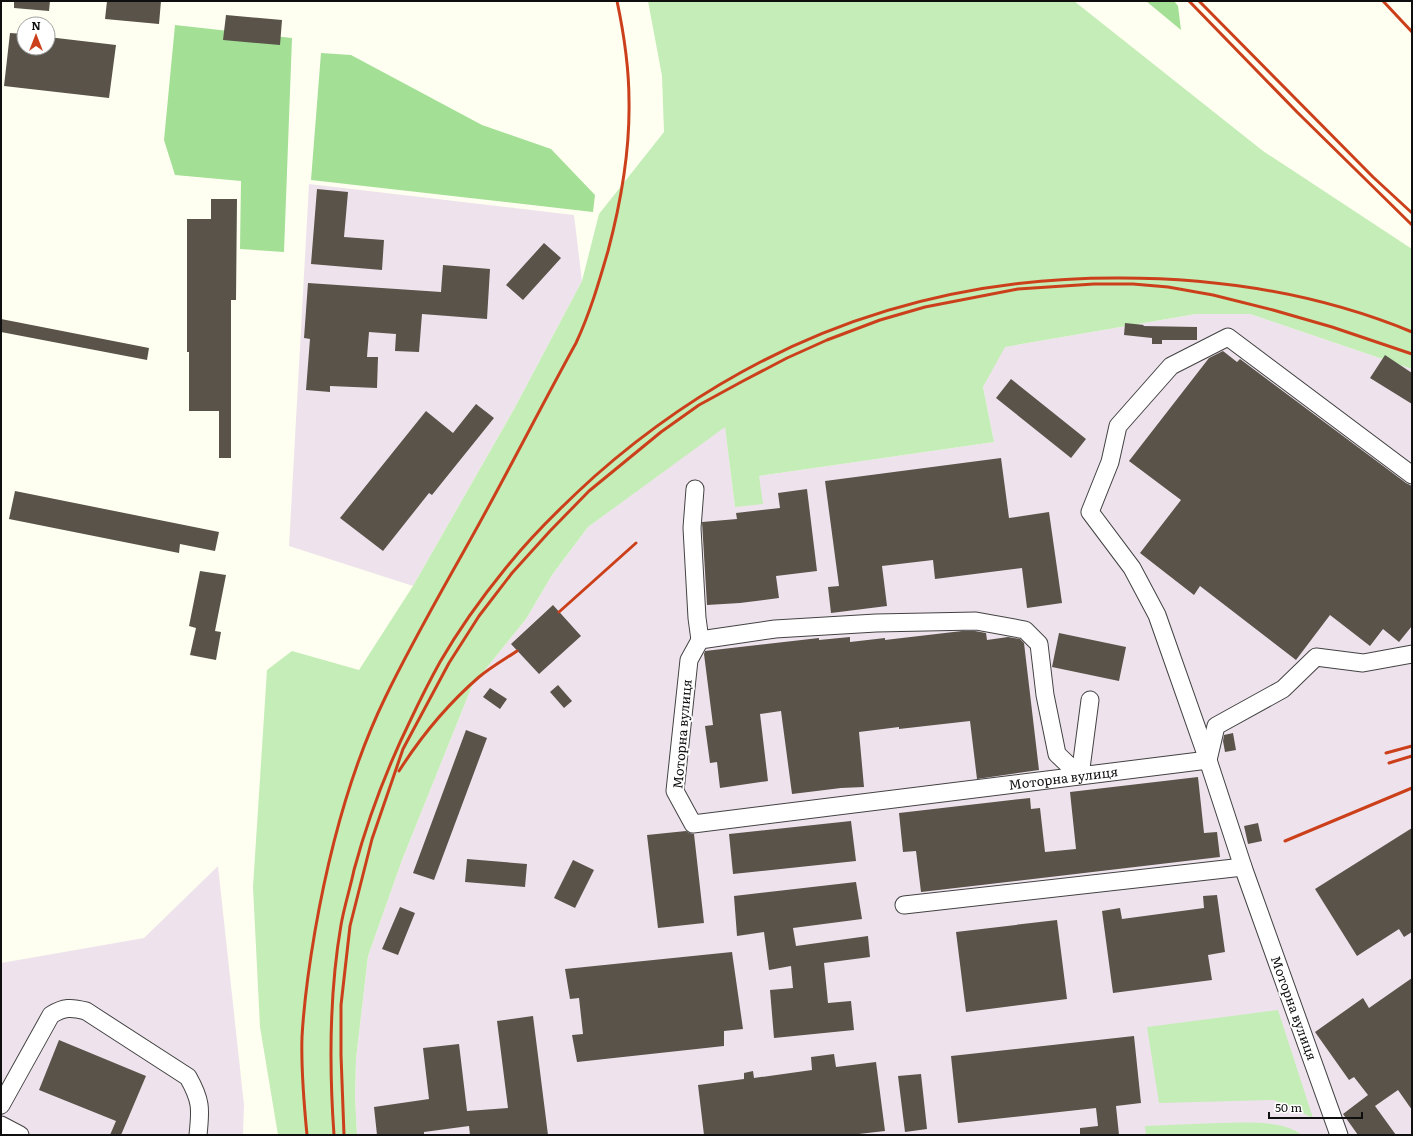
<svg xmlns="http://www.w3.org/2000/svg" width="1413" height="1136" font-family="Literata,serif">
	<rect width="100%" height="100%" fill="#fefff1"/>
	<path fill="#eee3ec" d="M309,184L574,215L582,281L513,411L413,586L289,546Z
		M1196,314H1250L1412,369V1135H357L355,1097L356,1059L368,956L402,860L472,686L526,619L552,575L588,527L725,426L735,507L758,476L994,442L983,387L1004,347Z
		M218,866L244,1105L243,1135H1V963L144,938Z"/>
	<path fill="#c5edb7" d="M648,1H1074L1263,151L1412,249V369L1250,314H1196L1005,347L983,387L994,442L759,476L763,504L735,507L725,427L588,527L552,575L526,619L472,686L402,860L368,956L356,1059L355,1097L357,1135H278L260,1027L253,887L267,670L292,651L359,670L413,586L513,411L582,281L599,214L664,132L662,76Z
		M1278,1010L1313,1118L1274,1100L1159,1103L1147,1027Z
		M1217,1123C1242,1123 1281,1119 1302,1135H1146L1145,1126Z"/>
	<path fill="#a3df95" d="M1146,1H1174L1178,6L1181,30Z
		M175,25L292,38L284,252L240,249L241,181L175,175L164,140Z
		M321,53L351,55L482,125L551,149L595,195L593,212L311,180Z"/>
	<path fill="#59534a" d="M14,1H50L49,11L14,8Z
		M107,1H161L159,24L105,19Z
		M226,15L282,20L280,45L223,40Z
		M10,33L24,34V48H48V37L116,45L109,98L4,86Z
		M317,189L348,192L344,237L384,240L382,270L311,264Z
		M211,199H237L236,300H231V458H219V411H189V352H187V219H211Z
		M544,243L561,258L523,300L506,285Z
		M443,265L490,269L487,319L422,314L419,352L395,351L396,334L369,332L367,357H378L377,388L330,386V392L306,390L310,339L304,338L308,283L441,292Z
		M1,319L149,348L147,360L1,332Z
		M1125,323L1144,325L1143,326L1197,327V340H1162V344H1152V338L1124,335Z
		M1223,351L1237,362L1240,359L1406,483L1412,486V626L1399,642L1383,629L1370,646L1330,615L1296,660L1200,586L1194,595L1140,553L1181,500L1129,461L1209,358Z
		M1385,355L1412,373V404L1370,378Z
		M1011,379L1086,439L1071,458L996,398Z
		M476,404L494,418L432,495L429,493L383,551L340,518L426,411L453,433Z
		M1001,458L1009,518L1049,512L1062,603L1027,608L1022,568L935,579L933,560L882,566L887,606L831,613L828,587L839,586L825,481Z
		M807,489L817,571L776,576L779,598L740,603L707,605L702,522L737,519L736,513L780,508L778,493Z
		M15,491L219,532L215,551L180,544L179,553L9,519Z
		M200,571L226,575L215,631L221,632L216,660L190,655L196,628L189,626Z
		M553,605L581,636L539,674L511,644Z
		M962,631H975L986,633L987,640L1008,637L1020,639L1024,643L1039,770L977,779L970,721L899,729V727L859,732L864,787L841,788L792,794L781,711L760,714L768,781L720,788L717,762L710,763L705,726L713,725L704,654L705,651L819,638V640L850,637V642L885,638V640Z
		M1059,633L1126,647L1119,681L1052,667Z
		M558,685L572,701L564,708L550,692Z
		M490,688L507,699L500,709L483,697Z
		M466,730L487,738L434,880L413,873Z
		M1233,733L1236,750L1225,752L1223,741L1224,735Z
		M1198,777L1204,833L1217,832L1220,857L921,892L916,851L903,852L899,813L1030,798L1031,809L1040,808L1045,852L1076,849L1070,792Z
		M851,821L856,861L733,874L729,834Z
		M1258,823L1262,841L1248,844L1244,826Z
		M1412,828V932L1404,937L1399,929L1357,956L1315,889Z
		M686,831L689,833L694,834L704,923L658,928L647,835Z
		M467,859L527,864L525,887L465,882Z
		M573,860L594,870L575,908L554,898Z
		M856,882L862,919L793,928L796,946L868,936L870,957L824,963L828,1003L851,1001L854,1030L774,1038L770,990L793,988L791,966L769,970L764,932L737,936L734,896Z
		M1217,895L1225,952L1208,955L1212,980L1113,993L1102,911L1120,908L1122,919L1204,908L1203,896Z
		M400,907L415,913L398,955L382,949Z
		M1057,920L1067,999L966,1012L956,932Z
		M732,952L743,1029L724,1031V1046L577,1062L572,1035L583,1034L579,998L570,999L565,969Z
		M1412,978V1110L1398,1090L1375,1106L1396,1135H1358L1343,1114L1368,1095L1354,1077L1349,1080L1315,1032L1363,998L1369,1008Z
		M533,1016L548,1135H470L469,1126L424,1132V1135H377L374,1107L429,1099L423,1048L459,1044L467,1111L508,1108L497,1021Z
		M1134,1036L1141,1103L1116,1106L1119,1135H1080V1128L1098,1126L1096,1108L958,1123L951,1056Z
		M59,1040L146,1076L121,1135H110L116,1121L39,1090Z
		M834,1054L836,1067L876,1062L885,1131L850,1135H704L698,1085L744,1079V1073L753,1071L754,1078L812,1070L811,1057Z
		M921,1074L927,1129L905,1132L898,1076Z"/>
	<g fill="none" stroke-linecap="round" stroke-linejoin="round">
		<g stroke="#424242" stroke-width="19">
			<g id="minor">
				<path d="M695,489L692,528L697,618L700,640"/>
				<path id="s1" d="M1090,700L1080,776L1057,754L1045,695L1039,644L1025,630L976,621L876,623L775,629L700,640L689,660L675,791L693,824L1208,760"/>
				<path d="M1208,760L1216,726L1283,689L1316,657L1363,663L1412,654"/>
				<path d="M904,905L1243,867"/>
				<path d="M1,1105L51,1015C64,1007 71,1007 86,1011L188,1077C201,1100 201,1108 198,1135"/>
				<path d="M1,1125L20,1135"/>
				<path d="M1339,1135L1243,867L1208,760L1157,615L1132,568L1090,512L1110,462L1118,426L1171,366L1228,337L1412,475"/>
			</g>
		</g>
		<use href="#minor" stroke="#fff" stroke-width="17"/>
		<path stroke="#cb401b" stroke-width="3" d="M1189,1L1297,112L1412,225
			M1199,1L1373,177L1412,213
			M1383,1L1412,32
			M559,612L636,543
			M1386,753L1412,746
			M1389,763L1412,756
			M399,771C420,738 449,703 479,677C491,667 505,659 517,651
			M1285,841L1412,788
			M307,1135C304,1104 301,1068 302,1037C304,1001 309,966 315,931C329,851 350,770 385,698C414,638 447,582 479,524C512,464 543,403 576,343C590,313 599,282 608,251C621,202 630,152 629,101C629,67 624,34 617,1
			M334,1135C329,1065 329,995 341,925C344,907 350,889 354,870C368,818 387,768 411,719C420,700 430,680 440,662C458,631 483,596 505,569C532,535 563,505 595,476C745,344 920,277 1120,278C1219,278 1320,294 1412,332
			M344,1135L341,1055V1005L350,926L372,839L403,749L449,663L479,616L512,573L550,531L589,491L661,432L699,405L743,381L787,358L827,340L880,320L925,307L1018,289L1094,284H1133L1168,287L1213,295L1273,310L1332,327L1412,354"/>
	</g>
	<g text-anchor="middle" stroke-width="4" stroke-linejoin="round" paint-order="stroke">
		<g font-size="13" fill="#0f0f0f" stroke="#fff">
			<text transform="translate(682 734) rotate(-85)" y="5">Моторна вулиця</text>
			<text dy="5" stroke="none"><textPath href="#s1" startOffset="1132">Моторна вулиця</textPath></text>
			<text transform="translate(1294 1008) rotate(70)" y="5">Моторна вулиця</text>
		</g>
	</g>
	<rect width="1413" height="1136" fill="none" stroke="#0f0f0f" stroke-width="4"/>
	<g transform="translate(36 36)"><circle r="19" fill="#ffffff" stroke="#9f9f9f"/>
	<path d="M0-3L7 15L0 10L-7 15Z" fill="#cb401b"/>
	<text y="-6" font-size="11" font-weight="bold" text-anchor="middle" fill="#0f0f0f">N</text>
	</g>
	<path d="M1269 1112v6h93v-6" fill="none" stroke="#0f0f0f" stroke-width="2"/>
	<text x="1275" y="1112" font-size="12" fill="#0f0f0f" stroke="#ffffff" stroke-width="3" paint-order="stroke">50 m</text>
</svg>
